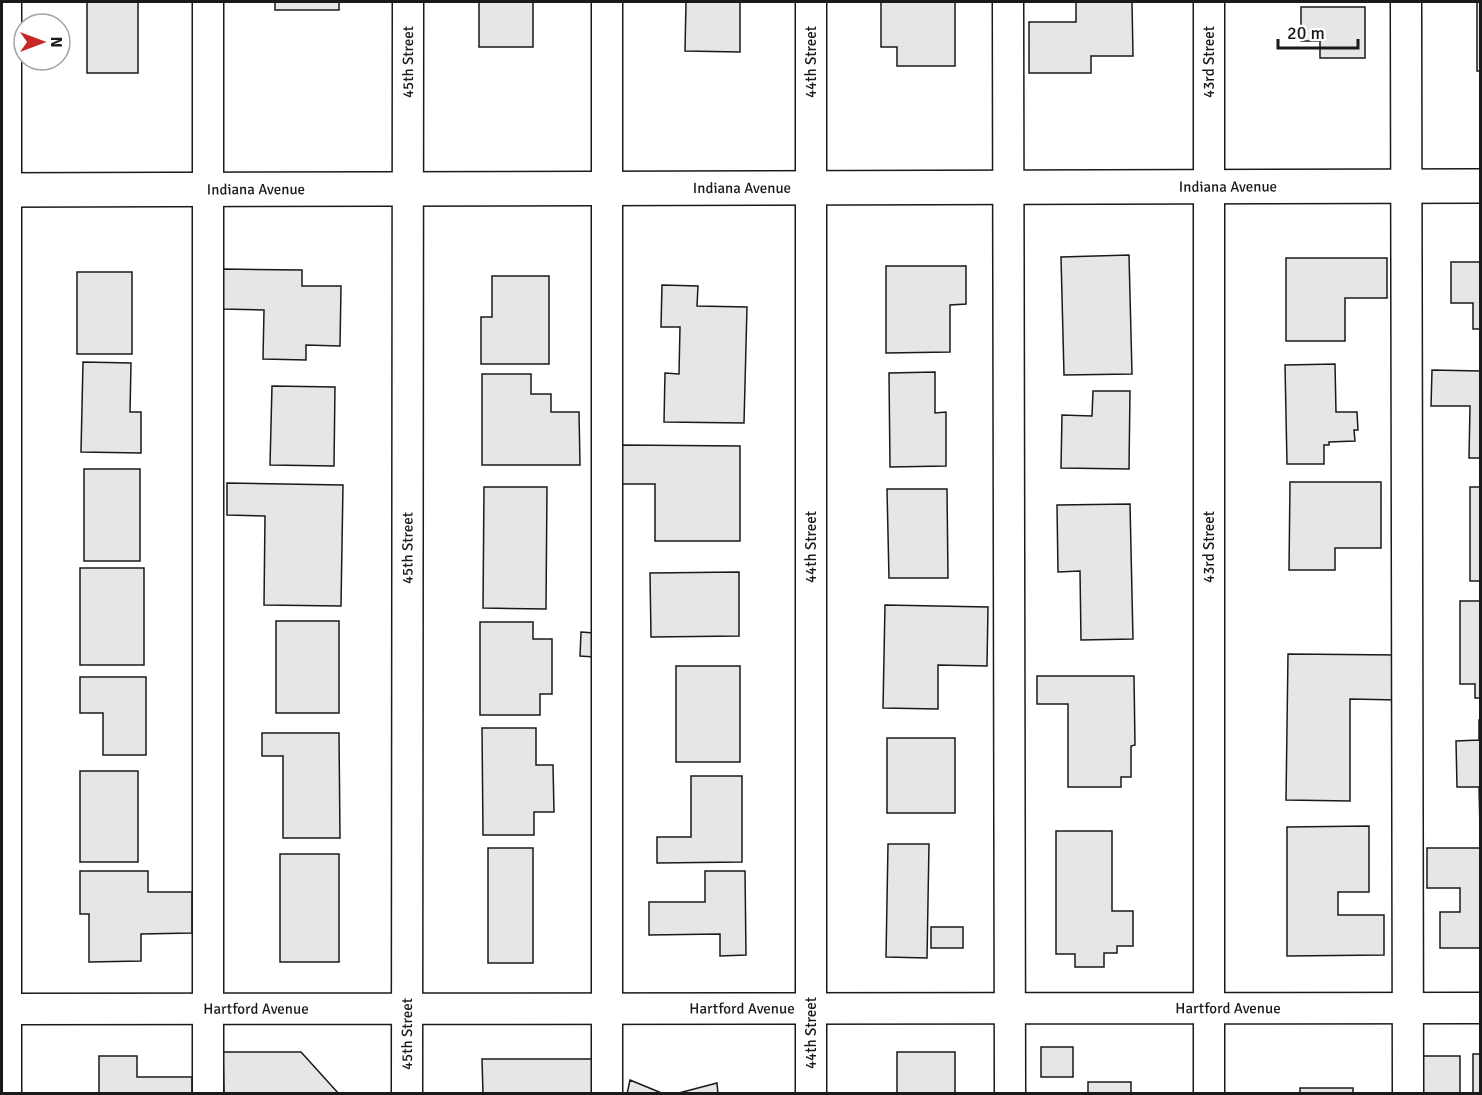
<svg xmlns="http://www.w3.org/2000/svg" width="1482" height="1095" font-family="Signika,sans-serif">
	<rect width="100%" height="100%" fill="#fff"/>
	<path fill="#e6e6e6" stroke="#1a1a1a" stroke-width="1.5" d="M87,2H138V73H87Z
		M275,2H339V10H275Z
		M479,2H533V47H479Z
		M686,2H740V52L685,51Z
		M881,2H955V66H897V47H881Z
		M1076,2H1132L1133,56H1091V73H1029V22H1076Z
		M1477,2H1480V71H1477Z
		M1301,7H1365V58H1320V41H1301Z
		M1129,255L1132,374L1064,375L1061,257Z
		M1286,258H1387V298H1345V341H1286Z
		M1451,262H1480V329H1473V303H1451Z
		M886,266H966V304L950,305V352L886,353Z
		M223,269L302,270V286H341L340,346L306,345V360L263,359L264,310L223,309Z
		M77,272H132V354H77Z
		M492,276H549V364H481V317H492Z
		M662,285L698,286L697,306L747,307L744,423L664,422L665,373L679,374L680,327H661Z
		M83,362L131,363L130,412H141V453L81,452Z
		M1335,364L1336,412H1357L1358,430H1354L1355,441L1329,442V445H1324V464H1287L1285,365Z
		M1432,370L1480,371V458H1469L1470,406H1431Z
		M935,372V413L946,412V466L890,467L889,373Z
		M482,374H531V394H551V412H579L580,465H482Z
		M272,386L335,387L334,466L270,465Z
		M1093,391H1130L1129,469L1061,468L1062,415L1092,416Z
		M621,445L740,446V541H655V484H621Z
		M84,469H140V561H84Z
		M1290,482H1381V548H1335V570H1289Z
		M227,483L343,485L341,606L264,605L265,516L227,515Z
		M484,487H547L546,609L483,608Z
		M1470,487H1480V581H1470Z
		M887,489H947L948,578H889Z
		M1130,504L1133,639L1081,640L1080,571L1058,572L1057,505Z
		M80,568H144V665H80Z
		M739,572V636L651,637L650,573Z
		M1460,601H1480V698H1475V684H1460Z
		M885,605L988,607L987,666L938,665V709L883,708Z
		M276,621H339V713H276Z
		M480,622H533V639H552V694H540V715H480Z
		M581,632L594,633V657L580,656Z
		M1288,654L1399,655L1398,700L1350,699V801L1286,800Z
		M676,666H740V762H676Z
		M1037,676H1134L1135,745L1131,746V777H1121V787H1068V704H1037Z
		M80,677H146V755H103V713H80Z
		M1479,720H1480V828L1479,787H1457L1456,741L1479,740Z
		M482,728H536V765H553L554,812H534V835H483Z
		M262,733H339L340,838H283V756H262Z
		M887,738H955V813H887Z
		M80,771H138V862H80Z
		M691,776H742V862L657,863V837H691Z
		M1369,826V892H1338V915H1384V955L1287,956V827Z
		M1056,831H1112V911H1133V946H1117V953H1104V967H1075V954H1056Z
		M888,844H929L927,958L886,957Z
		M488,848H533V963H488Z
		M1427,848H1480V948H1440V912H1460V888H1427Z
		M280,854H339V962H280Z
		M80,871H148V892H192V933L141,934V961L89,962V914H80Z
		M705,871H745L746,955L720,956V934L649,935V902H705Z
		M931,927H963V948H931Z
		M1041,1047H1073V1077H1041Z
		M223,1052H301L339,1094H224Z
		M897,1052H955V1094H897Z
		M1473,1054H1480V1094H1473Z
		M99,1056H137V1077H192V1094H99Z
		M1420,1056H1460V1093H1420Z
		M482,1059H596V1094H483Z
		M630,1080L664,1094H627Z
		M1088,1082H1131V1094H1088Z
		M717,1083L718,1094H675Z
		M1300,1088H1353V1094H1300Z"/>
	<g fill="none" stroke-linecap="round" stroke-linejoin="round">
		<g stroke="#1a1a1a" stroke-width="33">
			<g id="minor">
				<path d="M6,2V1094"/>
				<path d="M208,2V1094"/>
				<path d="M1008,2L1010,1094"/>
				<path d="M1209,2V1094"/>
				<path d="M1406,2L1408,1094"/>
				<path id="s1" d="M2,1009L1480,1008"/>
				<path id="s2" d="M407,1094L408,2"/>
				<path d="M607,1094V2"/>
				<path d="M811,1094V2"/>
			</g>
		</g>
		<g stroke="#1a1a1a" stroke-width="36">
			<g id="major">
				<path id="s3" d="M2,190L1480,186"/>
			</g>
		</g>
		<use href="#minor" stroke="#fff" stroke-width="30"/>
		<use href="#major" stroke="#fff" stroke-width="33"/>
	</g>
	<g text-anchor="middle" stroke-width="4.5" stroke-linejoin="round" paint-order="stroke">
		<g font-size="15" fill="#1a1a1a" stroke="#fff">
			<text dy="5" stroke="none"><textPath href="#s2" startOffset="1032">45th Street</textPath></text>
			<text transform="translate(811 62) rotate(-90)" y="5">44th Street</text>
			<text transform="translate(1209 62) rotate(-90)" y="5">43rd Street</text>
			<text dy="5" stroke="none"><textPath href="#s3" startOffset="1226">Indiana Avenue</textPath></text>
			<text dy="5" stroke="none"><textPath href="#s3" startOffset="740">Indiana Avenue</textPath></text>
			<text dy="5" stroke="none"><textPath href="#s3" startOffset="254">Indiana Avenue</textPath></text>
			<text dy="5" stroke="none"><textPath href="#s2" startOffset="546">45th Street</textPath></text>
			<text transform="translate(811 547) rotate(-90)" y="5">44th Street</text>
			<text transform="translate(1209 547) rotate(-90)" y="5">43rd Street</text>
			<text dy="5" stroke="none"><textPath href="#s1" startOffset="254">Hartford Avenue</textPath></text>
			<text dy="5" stroke="none"><textPath href="#s1" startOffset="740">Hartford Avenue</textPath></text>
			<text dy="5" stroke="none"><textPath href="#s1" startOffset="1226">Hartford Avenue</textPath></text>
			<text dy="5" stroke="none"><textPath href="#s2" startOffset="60">45th Street</textPath></text>
			<text transform="translate(811 1033) rotate(-90)" y="5">44th Street</text>
		</g>
	</g>
	<rect width="1482" height="1095" fill="none" stroke="#1a1a1a" stroke-width="6"/>
	<g transform="translate(42 42) rotate(90)"><circle r="28" fill="#ffffff" stroke="#a3a3a3" stroke-width="1.5"/>
	<path d="M0-4.5L10 22L0 15L-10 22Z" fill="#c62828"/>
	<text y="-9" font-size="16" font-weight="bold" text-anchor="middle" fill="#1a1a1a">N</text>
	</g>
	<path d="M1278 39v9h80v-9" fill="none" stroke="#1a1a1a" stroke-width="3"/>
	<text x="1287" y="39" font-size="18" fill="#1a1a1a" stroke="#ffffff" stroke-width="4.5" paint-order="stroke">20 m</text>
</svg>
